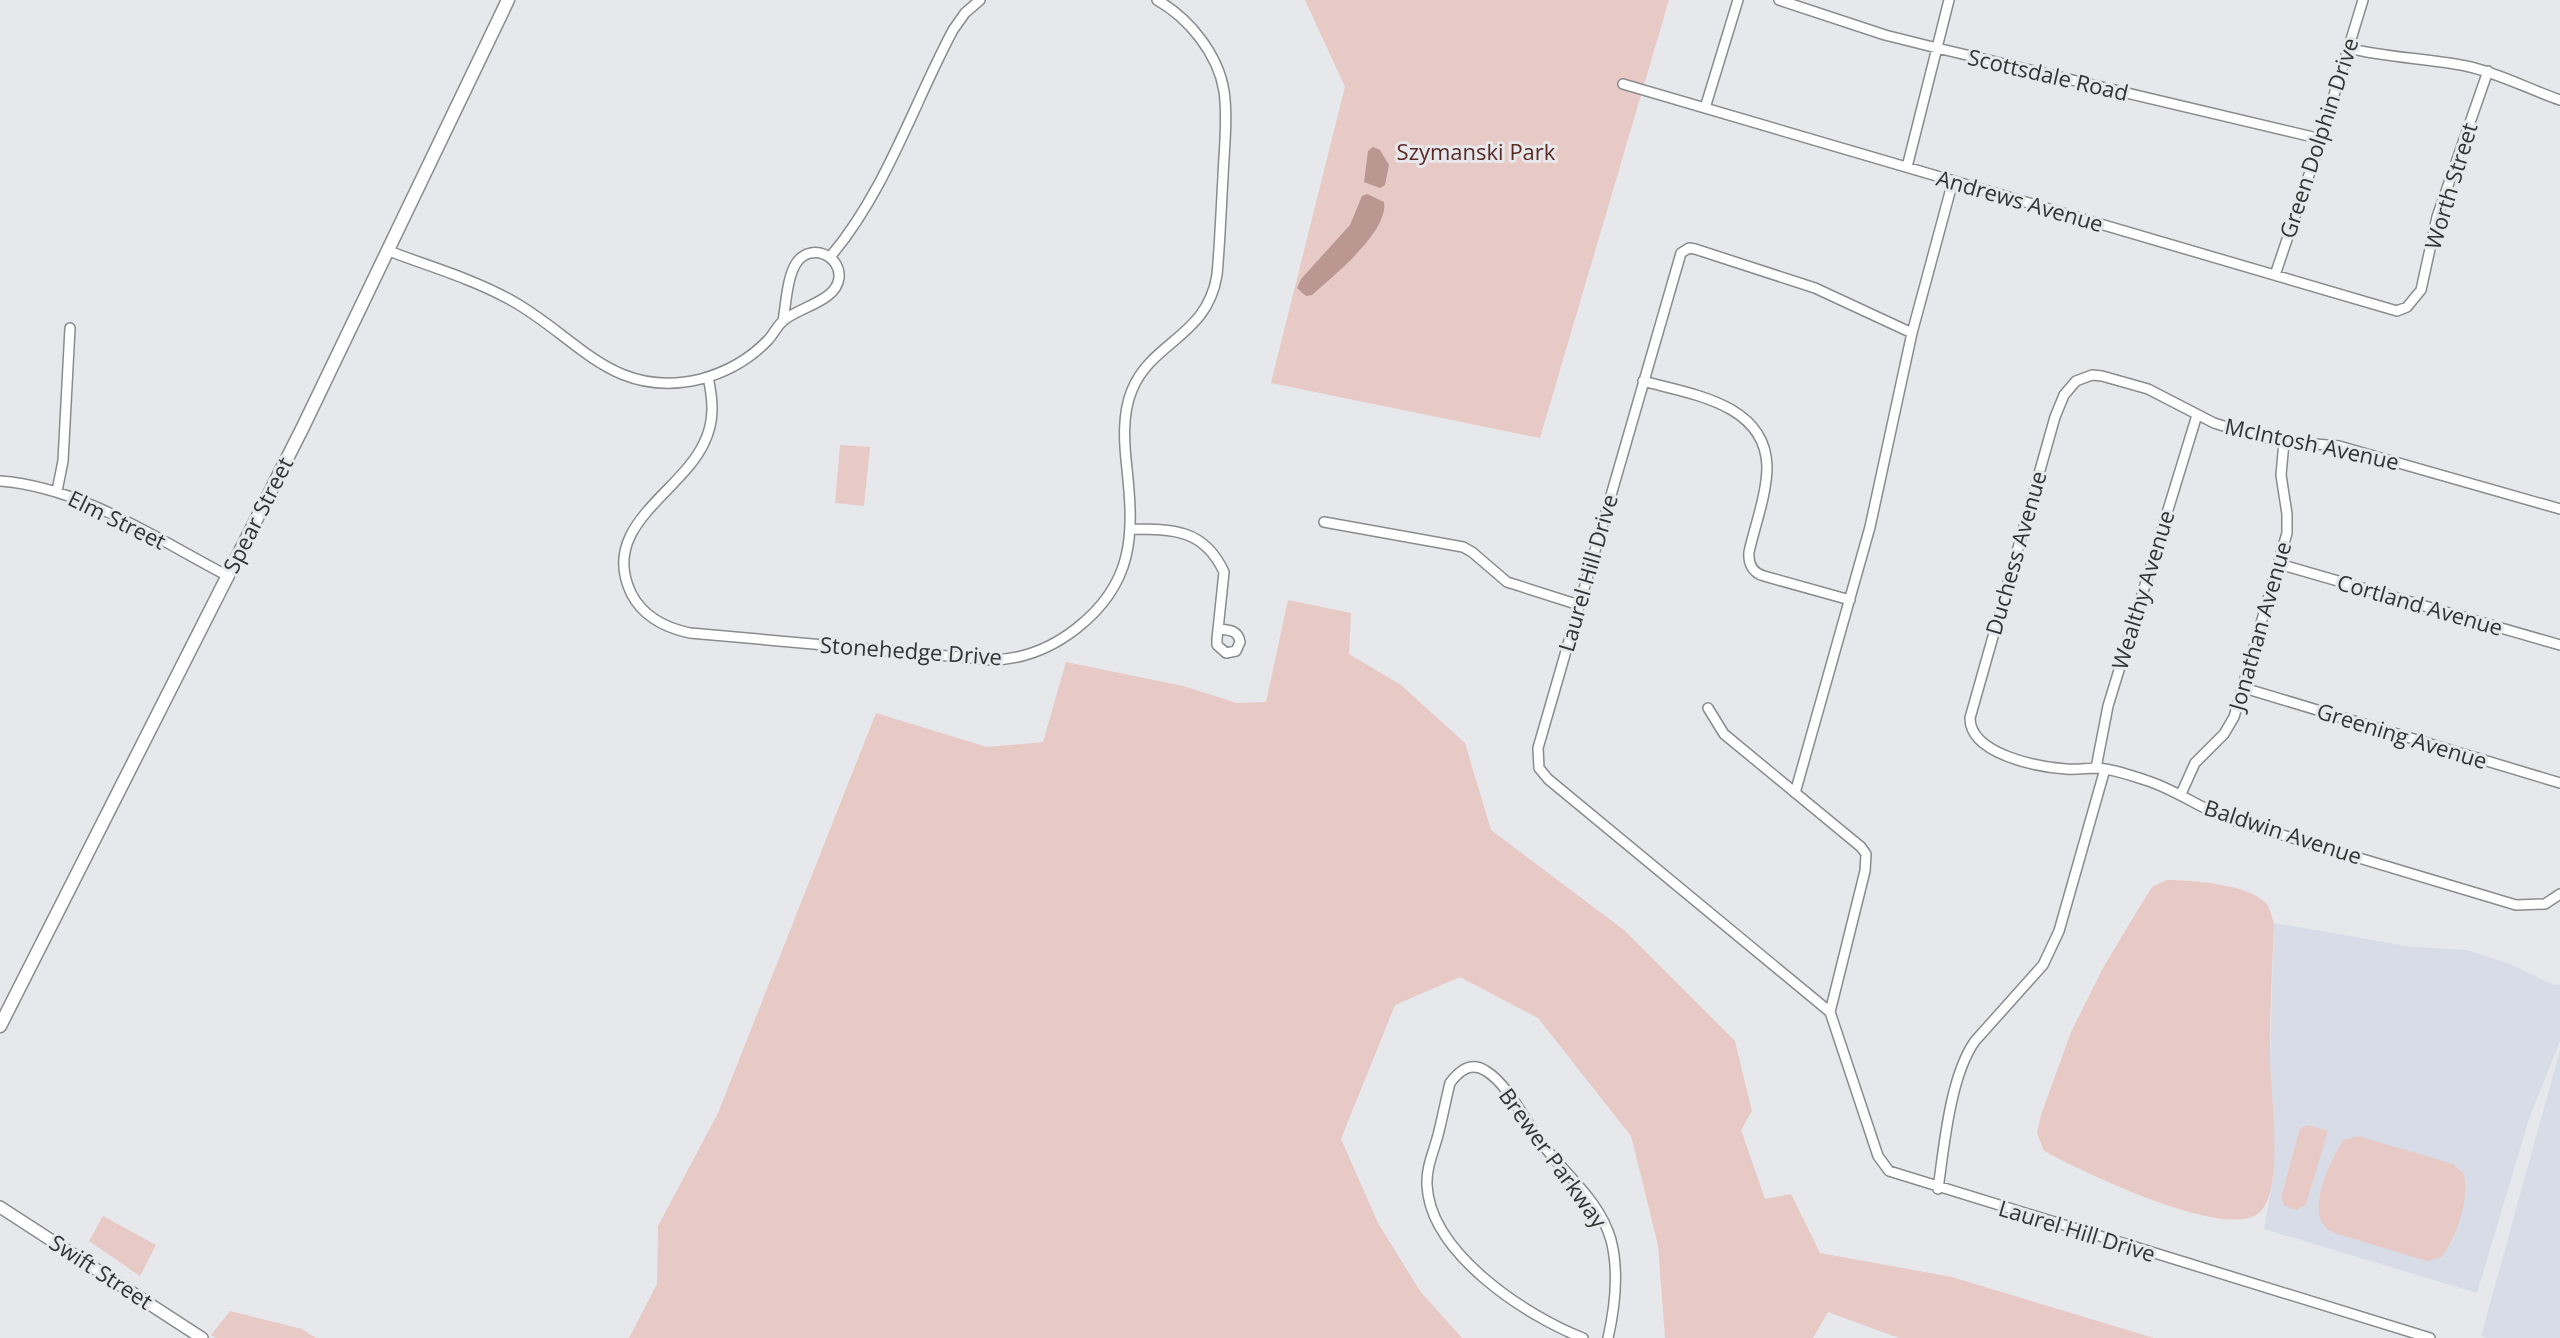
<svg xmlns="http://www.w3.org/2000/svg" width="2560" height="1338" font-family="'Open Sans',sans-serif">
	<rect width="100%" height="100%" fill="#e7e8ec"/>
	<path fill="#d8dce7" d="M2274,923L2413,947L2467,950L2510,964L2552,984L2560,985V1041L2529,1119L2477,1293L2264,1229L2273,1179L2274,1140L2270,1059Z
		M2560,1050V1338H2487L2481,1336Z"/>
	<path fill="#e7cac5" d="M1305,0H1669L1540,438L1271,383L1345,87Z
		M840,445L870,447L864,506L835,503Z
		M1288,600L1351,613L1349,654L1401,685L1465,743L1491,830L1624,930L1735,1041L1752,1111L1741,1130L1765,1199L1791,1194L1820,1253L1952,1277L2154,1338H1899L1828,1312L1813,1338H1665L1658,1245L1631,1136L1538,1018L1460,977L1395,1005L1341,1139L1378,1223L1420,1291L1462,1338H629L657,1284L658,1226L718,1113L876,713L987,747L1043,742L1066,662L1183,686L1237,703L1266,702Z
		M2166,880C2191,880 2249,884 2267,904C2270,908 2272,918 2274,923C2272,967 2270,1012 2270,1057C2270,1091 2285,1188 2260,1212C2228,1243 2079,1170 2044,1151L2037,1133L2041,1115L2071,1032L2103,968L2134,916L2152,887Z
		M2308,1125L2328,1131L2306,1204L2297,1210L2285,1206L2281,1198L2300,1128Z
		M2358,1136L2453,1164L2464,1174C2469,1201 2458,1234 2442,1257L2427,1261L2334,1233C2331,1231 2326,1229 2324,1225C2308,1207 2332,1157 2343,1140Z
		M103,1216L156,1245L140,1276L89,1241Z
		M230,1311L302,1329L316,1338H216L211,1335Z"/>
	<path fill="#ba9791" d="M1373,147L1380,150L1389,165L1385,185L1380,188L1364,182L1368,151Z
		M1367,194L1384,202C1389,232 1332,277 1312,295L1306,296L1297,288L1301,279L1350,225L1362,196Z"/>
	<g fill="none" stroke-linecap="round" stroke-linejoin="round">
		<g stroke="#898b8e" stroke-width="12">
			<path id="minor" d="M1779,0L1885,35L1937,48L2321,139
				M2348,48C2387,58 2427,58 2466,66C2499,73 2528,89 2560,100
				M1623,84L2397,311L2407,307L2421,290L2437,217L2488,71
				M1705,108L1738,0
				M1907,167L1949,0
				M389,251C428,266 470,278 507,298C576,334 611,401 701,379C727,372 749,360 768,340C773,335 777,326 783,321C798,307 836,302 839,278C841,255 811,243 797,262C787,276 786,304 783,321
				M830,257C886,191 913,105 953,30L965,13L980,0
				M2275,275L2317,151L2363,0
				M1912,333L1815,288L1695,249L1689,248L1681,253L1538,748L1539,768L1548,779L1830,1012L1878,1156L1889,1171L2430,1338
				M708,377C713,400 715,421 704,443C681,493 599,526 631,593C643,617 666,628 690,633L993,660C1024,659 1053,647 1077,628C1134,583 1134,535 1127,469C1124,443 1122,414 1132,390C1152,341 1207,337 1217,275C1220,242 1221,210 1223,177C1224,149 1228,119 1224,91C1218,54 1189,18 1157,0
				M1643,381C1690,394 1765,403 1767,466C1767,494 1755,525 1749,552C1748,564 1753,573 1764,576L1850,600
				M0,481C81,487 157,539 228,576
				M57,491L63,461L70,328
				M2560,509L2339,446L2280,441L2246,433L2214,423L2148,389L2102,376L2092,375L2076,381L2064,395L2055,417L1970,718C1970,754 2037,767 2066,769C2076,770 2087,768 2097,768C2113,769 2130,775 2145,780C2175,789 2199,808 2229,819L2516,905L2545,904L2560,894
				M1324,522L1463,547L1472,552L1507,582L1579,605
				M1131,529C1173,529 1204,529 1224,572L1217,639V645L1226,653L1236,651L1240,642C1238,630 1229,630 1219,629
				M2279,564L2560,645
				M2244,688L2560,783
				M1708,708L1724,734L1861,847L1866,854L1865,871L1830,1012
				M2096,768L2108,706L2197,415
				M1795,793L1870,527L1912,333L1953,181
				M2181,794L2195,763L2224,734L2234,717L2287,533V514L2281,475L2284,442
				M1938,1189C1944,1147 1950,1076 1975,1041L2043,965L2059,931L2105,769
				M1583,1338C1526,1316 1430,1253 1427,1185C1426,1166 1435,1149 1439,1131C1443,1115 1446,1099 1450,1083C1459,1071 1471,1061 1486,1071C1508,1084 1527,1124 1543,1145C1566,1175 1600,1201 1611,1240C1619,1271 1615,1307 1608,1338"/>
		</g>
		<g stroke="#898b8e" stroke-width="14">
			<path id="tertiary" d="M0,1207L202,1338"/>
		</g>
		<g stroke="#898b8e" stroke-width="15">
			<path id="secondary" d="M0,1026L303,427L508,0"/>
		</g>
		<use href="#minor" stroke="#fff" stroke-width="9"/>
		<use href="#tertiary" stroke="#fff" stroke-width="11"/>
		<use href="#secondary" stroke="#fff" stroke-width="12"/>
	</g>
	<g text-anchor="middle" stroke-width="6" stroke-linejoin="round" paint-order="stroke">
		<g font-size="22" fill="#333334" stroke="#e7e8ec">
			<text transform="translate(2048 75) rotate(13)" y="8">Scottsdale Road</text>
			<text transform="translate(2319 138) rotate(-72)" y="8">Green Dolphin Drive</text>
			<text transform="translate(2451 186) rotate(-73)" y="8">Worth Street</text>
			<text transform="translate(2020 201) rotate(16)" y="8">Andrews Avenue</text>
			<text transform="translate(2312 444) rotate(12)" y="8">McIntosh Avenue</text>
			<text transform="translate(258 515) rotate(-63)" y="8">Spear Street</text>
			<text transform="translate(117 520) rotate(26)" y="8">Elm Street</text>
			<text transform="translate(2016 553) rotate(-74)" y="8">Duchess Avenue</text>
			<text transform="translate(1588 573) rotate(-74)" y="8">Laurel Hill Drive</text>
			<text transform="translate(2143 590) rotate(-73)" y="8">Wealthy Avenue</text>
			<text transform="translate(2420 605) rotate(16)" y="8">Cortland Avenue</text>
			<text transform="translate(2260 626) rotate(-74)" y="8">Jonathan Avenue</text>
			<text transform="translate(911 651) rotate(4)" y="8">Stonehedge Drive</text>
			<text transform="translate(2402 736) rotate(17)" y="8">Greening Avenue</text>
			<text transform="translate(2283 832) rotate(18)" y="8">Baldwin Avenue</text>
			<text transform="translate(1553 1158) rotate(54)" y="8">Brewer Parkway</text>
			<text transform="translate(2077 1231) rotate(17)" y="8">Laurel Hill Drive</text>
			<text transform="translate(101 1272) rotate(33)" y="8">Swift Street</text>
		</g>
		<g font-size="22" fill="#5b2a24" stroke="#e7e8ec">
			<text x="1476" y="160">Szymanski Park</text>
		</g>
	</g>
</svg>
